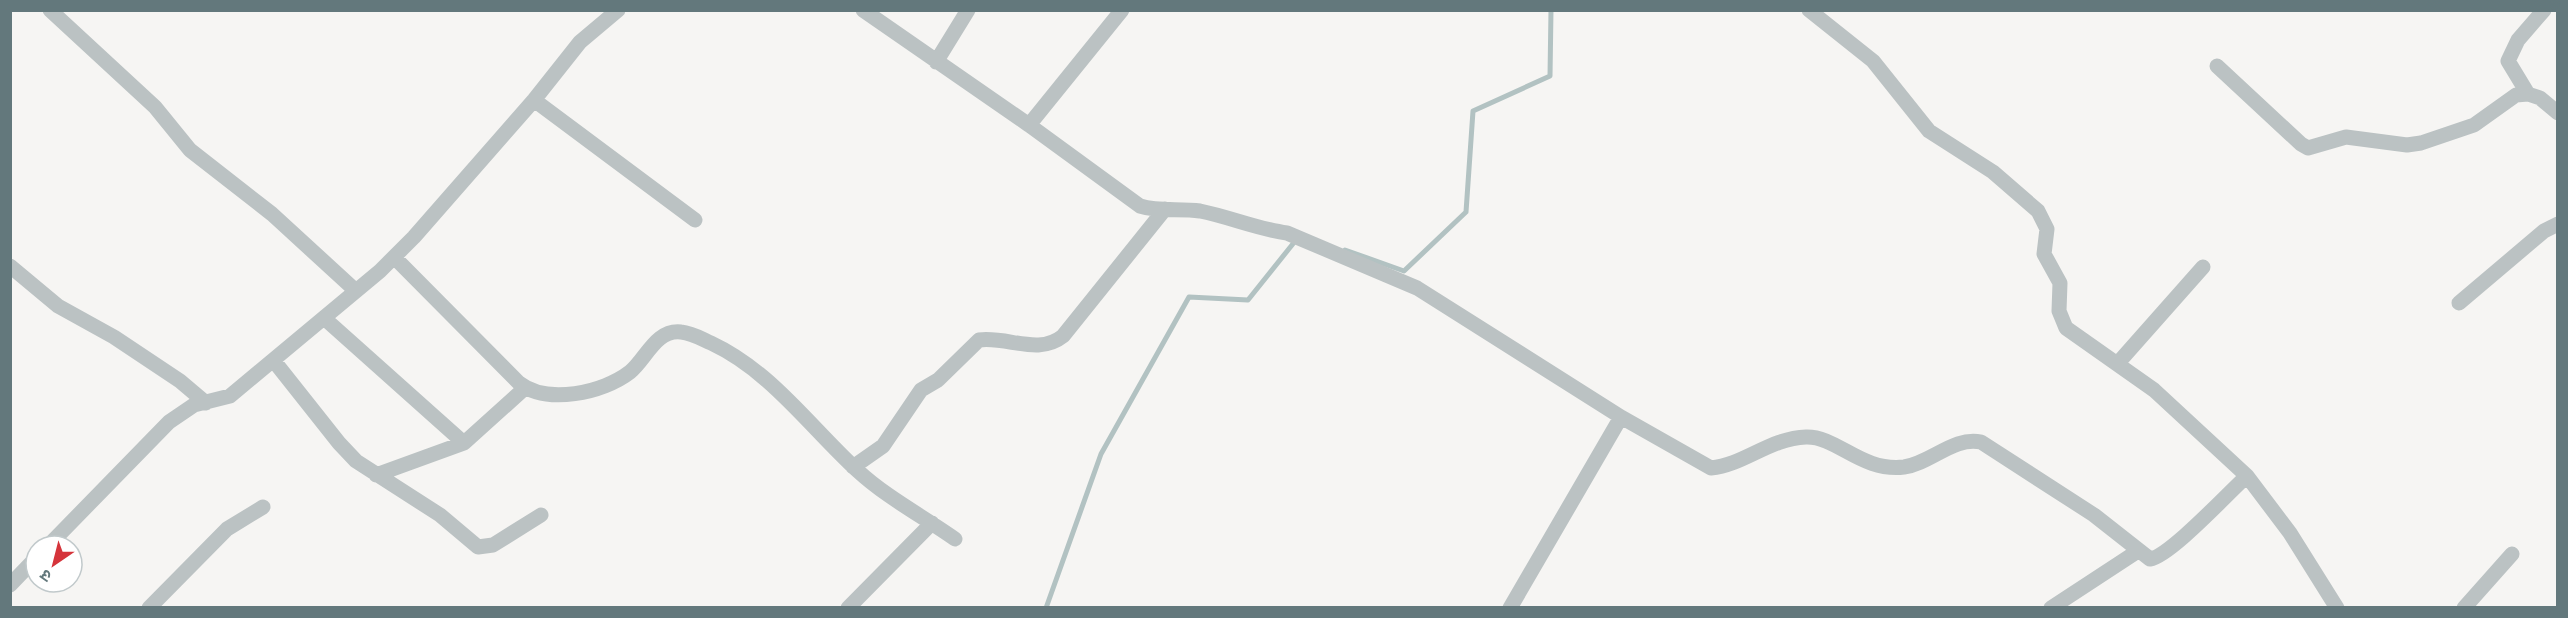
<svg xmlns="http://www.w3.org/2000/svg" width="2568" height="618" font-family="Raleway,'Noto Sans Devanagari',sans-serif">
	<rect width="100%" height="100%" fill="#f6f5f3"/>
	<g fill="none" stroke-linecap="round" stroke-linejoin="round">
		<path stroke="#b2c2c2" stroke-width="5" d="M1345,250L1404,271L1466,212L1473,111L1550,76L1551,10
			M1046,608L1101,454L1189,297L1248,300L1296,240"/>
		<path stroke="#bbc2c3" stroke-width="15" d="M50,10L155,107L190,150L272,214L356,291
			M863,10L1029,125L1140,206C1159,212 1180,208 1200,211C1230,217 1257,229 1287,233L1417,288L1621,417L1711,468C1744,465 1770,438 1806,437C1837,436 1861,472 1904,467C1931,463 1954,436 1981,442L2094,515L2150,559C2170,556 2228,493 2247,476
			M1809,10L1873,61L1929,131L1993,172L2038,211L2047,229L2044,254L2060,283L2059,311L2066,328L2154,390L2247,476L2290,533L2337,608
			M936,62L968,10
			M2217,66L2301,144L2308,148L2346,137L2407,145L2421,143L2474,125L2516,95L2528,94L2540,98L2558,113
			M2528,94L2508,61L2518,40L2544,10
			M534,100L695,220
			M1029,125L1122,10
			M394,257L519,383C547,405 603,393 630,372C646,359 656,329 681,332C692,333 702,339 711,343C771,371 810,427 858,471C886,497 924,517 955,539
			M10,266L58,306L114,337L180,381L206,403
			M2459,303L2544,231L2558,224
			M324,318L464,443
			M274,361L339,443L356,461L440,515L478,547L493,545L541,515
			M2118,363L2203,267
			M853,467L883,446L921,390L938,380L979,340C1008,336 1038,356 1063,336L1165,209
			M376,475L464,443L525,388
			M48,546L169,422L194,405L230,396L380,271L414,237L534,100L580,42L618,10
			M10,585L36,558
			M149,608L227,529L263,507
			M848,608L932,523
			M1510,608L1621,417
			M2051,608L2138,551
			M2464,608L2512,554"/>
	</g>
	<rect width="2568" height="618" fill="none" stroke="#63787c" stroke-width="24"/>
	<g transform="translate(54 564) rotate(215)"><circle r="28" fill="#ffffff" stroke="#c1c9cb" stroke-width="1.5"/>
	<path d="M0-4.5L10 22L0 15L-10 22Z" fill="#d5343b"/>
	<text y="-9" font-size="16" font-weight="bold" text-anchor="middle" fill="#63787c">उ</text>
	</g>
</svg>
